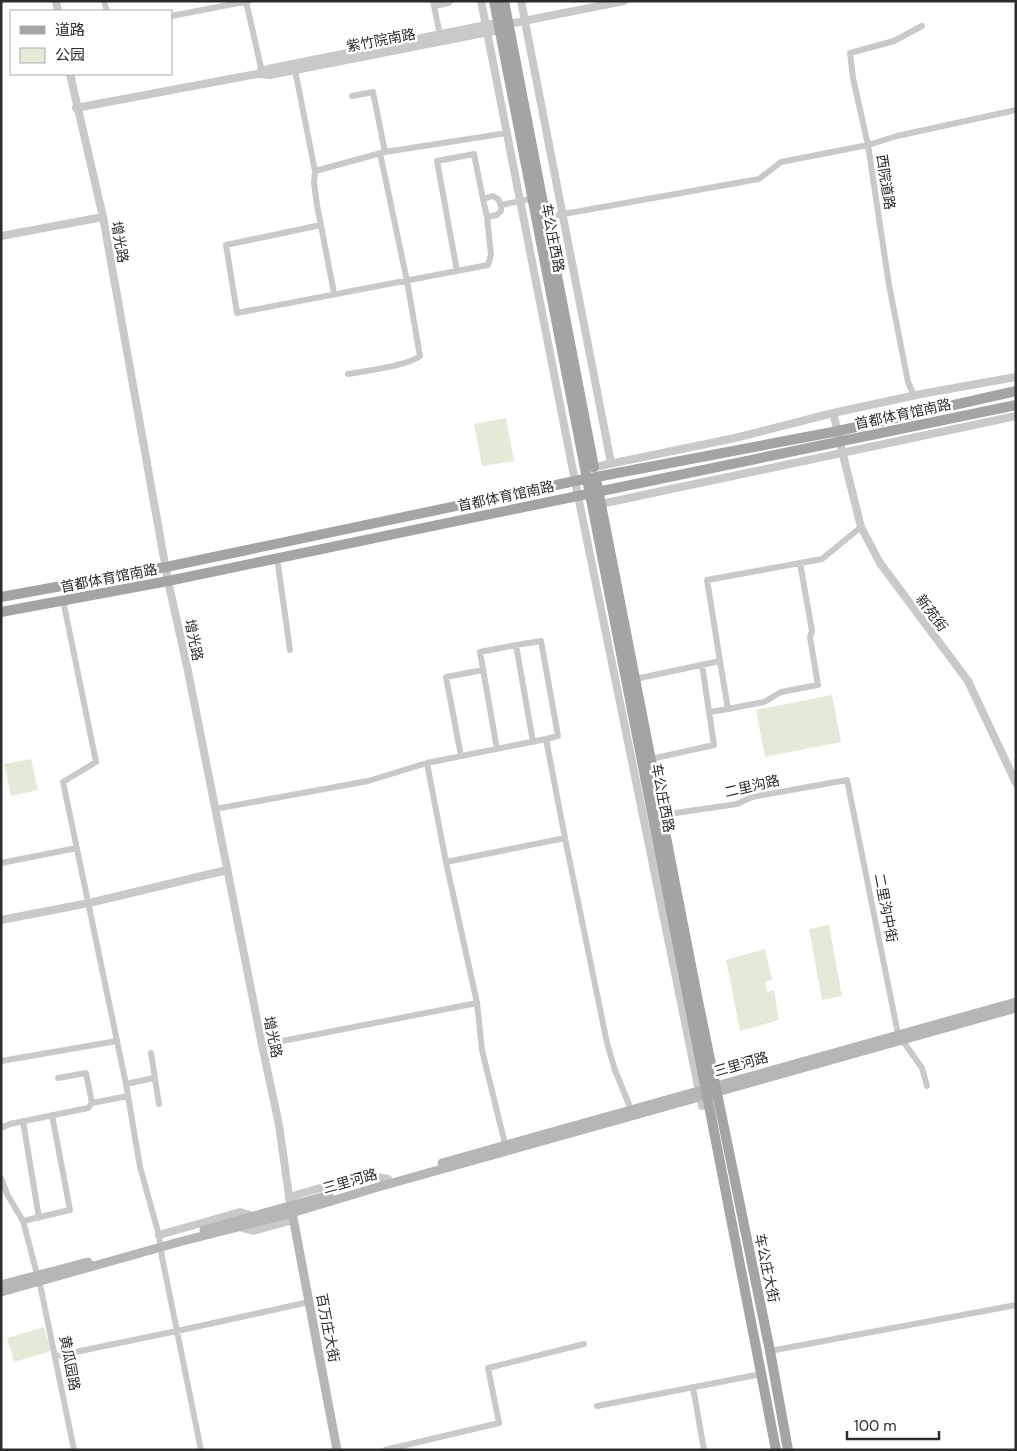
<svg xmlns="http://www.w3.org/2000/svg" width="1017" height="1451" font-family="'DM Sans','Noto Sans SC',sans-serif">
	<rect width="100%" height="100%" fill="#fff"/>
	<path fill="#e3ebd8" d="M506,418L514,461L482,466L474,424Z
		M832,695L841,742L765,757L756,710Z
		M31,759L38,790L11,796L4,764Z
		M829,925L842,996L822,1000L809,929Z
		M765,949L772,980L765,982L767,992L774,990L779,1020L740,1031L726,960Z
		M44,1327L51,1351L14,1362L7,1338Z"/>
	<g fill="none" stroke-linecap="round" stroke-linejoin="round">
		<path stroke="#c9c9c9" stroke-width="6" d="M104,1L107,11
			M246,1L262,72
			M433,1L440,35
			M434,6L449,3L448,1
			M171,16L249,1
			M295,70L315,171L314,183L317,205L334,293
			M352,96L373,92L385,152
			M315,171L385,152L507,133
			M501,205V211L497,215L487,217L483,199L493,196L498,199L501,205L535,198
			M558,215L759,179L781,162L868,145L897,136L1016,110
			M321,225L226,245L237,313L488,265L491,255L487,217
			M457,271L437,161L474,154L483,199
			M348,374C364,371 408,366 420,356L407,281L380,153
			M912,391L908,382L889,285L868,145L853,78L850,53L894,41L922,26
			M277,558L290,650
			M63,600L96,762L63,782L126,1084L140,1167L159,1235L162,1257L201,1450
			M720,661L728,709L764,702L781,692L818,685L810,637L812,631L800,563
			M635,679L720,661L707,580L822,559L861,527
			M709,712L728,709
			M533,742L516,645L541,641L558,736L546,739
			M497,749L480,652L516,645
			M461,756L446,677L483,670
			M651,759L714,745L702,665
			M427,763L446,862L477,1003L482,1050L506,1148
			M215,809L368,781L427,763L546,739L565,838
			M662,815L737,804L752,797L847,780L898,1034L922,1068L927,1086
			M446,862L565,838L607,1043L615,1070L632,1112
			M1,863L77,848
			M262,1045L477,1003
			M151,1053L159,1104
			M1,1061L117,1041
			M58,1078L86,1073L92,1103
			M126,1084L154,1078
			M23,1121L39,1218
			M1,1128L10,1124L88,1108L92,1103L128,1096
			M1,1178L7,1194L23,1221L41,1289L74,1450
			M23,1221L70,1210L52,1115
			M770,1351L1016,1305
			M56,1356L177,1331L309,1302
			M693,1387L704,1450
			M597,1406L761,1374
			M385,1450L499,1423L488,1368L584,1344"/>
		<path stroke="#c9c9c9" stroke-width="8" d="M56,1L58,11
			M481,1L575,481L702,1106
			M521,1L611,463
			M70,74L103,217L168,581L188,671L262,1045L279,1125L291,1210
			M259,74L270,75L499,30L502,28
			M76,108L257,74L268,69L486,25L498,23L508,24L624,1
			M1,236L103,217
			M833,413L839,436
			M841,447L861,527L880,563L968,681L1016,783
			M590,468L735,438L833,413L921,394L1016,377
			M596,505L1016,416
			M1,920L89,903L227,870
			M289,1198L299,1194L367,1175L388,1179
			M239,1227L253,1231L293,1220
			M159,1235L240,1212L254,1216"/>
		<path stroke="#b6b6b6" stroke-width="9" d="M442,1163L1016,1002
			M292,1212L337,1450
			M204,1230L329,1195
			M1,1285L88,1262
			M1,1292L179,1242L285,1215L378,1187L1016,1008"/>
		<path stroke="#a4a4a4" stroke-width="10" d="M494,1L776,1450
			M504,1L594,467
			M597,484L698,1001L770,1351L788,1450
			M1,597L166,567L575,481L838,431L1016,391
			M1,612L168,581L1016,405"/>
	</g>
	<g text-anchor="middle" stroke-width="5" stroke-linejoin="round" paint-order="stroke">
		<g font-size="14" fill="#2c2c2c" stroke="#fff">
			<text transform="translate(381 40) rotate(-11)" y="5">紫竹院南路</text>
			<text transform="translate(886 182) rotate(81)" y="5">西院道路</text>
			<text transform="translate(553 238) rotate(79)" y="5">车公庄西路</text>
			<text transform="translate(120 242) rotate(80)" y="5">增光路</text>
			<text transform="translate(903 414) rotate(-12)" y="5">首都体育馆南路</text>
			<text transform="translate(506 496) rotate(-12)" y="5">首都体育馆南路</text>
			<text transform="translate(109 578) rotate(-11)" y="5">首都体育馆南路</text>
			<text transform="translate(932 613) rotate(53)" y="5">新苑街</text>
			<text transform="translate(194 640) rotate(78)" y="5">增光路</text>
			<text transform="translate(752 786) rotate(-13)" y="5">二里沟路</text>
			<text transform="translate(663 798) rotate(79)" y="5">车公庄西路</text>
			<text transform="translate(886 908) rotate(79)" y="5">二里沟中街</text>
			<text transform="translate(273 1037) rotate(78)" y="5">增光路</text>
			<text transform="translate(741 1064) rotate(-16)" y="5">三里河路</text>
			<text transform="translate(350 1181) rotate(-16)" y="5">三里河路</text>
			<text transform="translate(767 1268) rotate(78)" y="5">车公庄大街</text>
			<text transform="translate(328 1328) rotate(79)" y="5">百万庄大街</text>
			<text transform="translate(70 1363) rotate(79)" y="5">黄瓜园路</text>
		</g>
	</g>
	<rect width="1017" height="1451" fill="none" stroke="#2c2c2c" stroke-width="5"/>
	<rect x="10" y="10" width="162" height="65" fill="#ffffff" stroke="#ababab"/>
	<rect x="20" y="26" width="25" height="8" fill="#a4a4a4" stroke="#ababab"/>
	<text x="55" y="35" font-size="15" fill="#2c2c2c">道路</text>
	<rect x="20" y="48" width="25" height="15" fill="#e3ebd8" stroke="#ababab"/>
	<text x="55" y="60" font-size="15" fill="#2c2c2c">公园</text>
	<path d="M847 1431v8h92v-8" fill="none" stroke="#2c2c2c" stroke-width="2.5"/>
	<text x="854" y="1431" font-size="15" fill="#2c2c2c" stroke="#ffffff" stroke-width="4" paint-order="stroke">100 m</text>
</svg>
